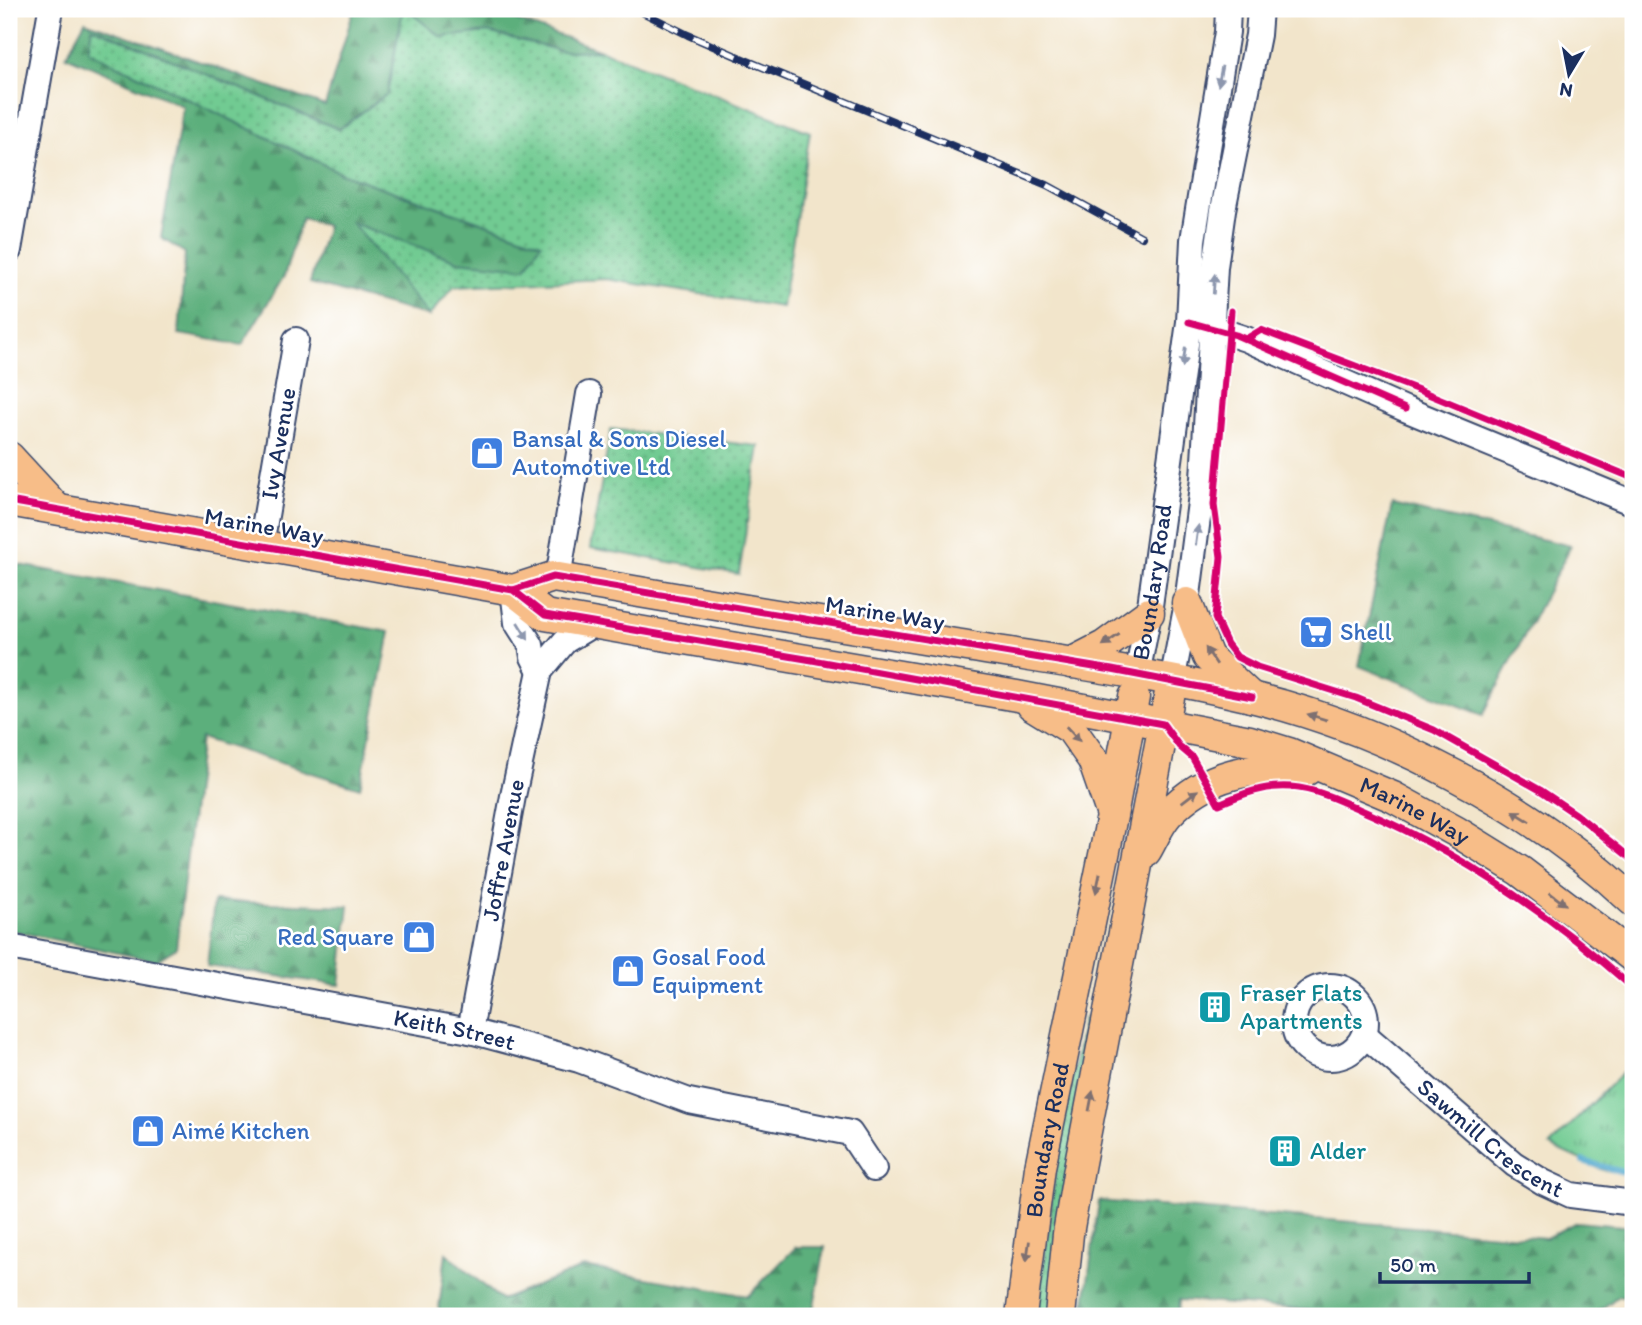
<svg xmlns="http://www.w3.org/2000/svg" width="1642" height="1325" font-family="Itim,sans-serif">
	<defs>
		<pattern id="grass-dots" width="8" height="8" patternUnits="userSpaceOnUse" patternTransform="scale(1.75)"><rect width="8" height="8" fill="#71cb92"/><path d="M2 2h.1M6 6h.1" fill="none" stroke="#5ca57a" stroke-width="1.8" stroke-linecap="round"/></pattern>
		<pattern id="forest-firs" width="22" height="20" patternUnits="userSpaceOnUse" patternTransform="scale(1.75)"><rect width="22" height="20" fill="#5caf7c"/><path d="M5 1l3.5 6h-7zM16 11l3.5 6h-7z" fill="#4b8f69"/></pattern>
		<pattern id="park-tufts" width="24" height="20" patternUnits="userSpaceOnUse" patternTransform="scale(1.75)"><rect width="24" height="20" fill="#71cb92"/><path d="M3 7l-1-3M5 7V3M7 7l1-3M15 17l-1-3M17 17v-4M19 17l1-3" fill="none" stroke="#5ca57a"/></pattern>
	</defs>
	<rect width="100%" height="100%" fill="#fff"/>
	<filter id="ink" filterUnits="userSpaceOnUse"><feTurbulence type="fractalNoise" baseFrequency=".0143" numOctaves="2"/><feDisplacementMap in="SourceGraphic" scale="14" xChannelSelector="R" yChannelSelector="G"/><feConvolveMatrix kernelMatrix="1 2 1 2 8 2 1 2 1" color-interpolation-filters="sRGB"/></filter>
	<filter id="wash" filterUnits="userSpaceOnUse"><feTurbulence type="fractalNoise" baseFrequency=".00686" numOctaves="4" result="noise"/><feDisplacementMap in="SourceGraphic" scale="28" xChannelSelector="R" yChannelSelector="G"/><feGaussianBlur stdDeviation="1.57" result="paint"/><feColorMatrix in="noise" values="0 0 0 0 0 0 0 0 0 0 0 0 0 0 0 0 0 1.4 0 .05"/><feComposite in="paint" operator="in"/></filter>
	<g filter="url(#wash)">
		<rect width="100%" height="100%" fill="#f2e5cb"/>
		<path fill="url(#grass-dots)" stroke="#467d78" stroke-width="2" d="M403,9H406L441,37L488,32L562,51L601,50L810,132L782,307L606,279L454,286L429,316L351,222L458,261L541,243L343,174L88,51L91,26L339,129L387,94Z
			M611,429L759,446L739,574L590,548Z
			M1084,1018L1093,1021L1050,1316H1037L1060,1137Z"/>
		<path fill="url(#forest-firs)" stroke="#3c6f6d" stroke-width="2" d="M354,9H403L387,94L339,129L92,27L88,51L343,174L541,243L526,268L458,261L352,223L429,316L310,283L327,226L302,218L284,276L242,345L179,334L185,253L161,238L183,106L66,56L85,21L325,106Z
			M406,9H484L601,50L562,51L488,32L441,37Z
			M1392,505L1571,546L1483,715L1359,666Z
			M9,563L390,632L360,788L201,738L176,948L156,961L9,930Z
			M214,901L349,906L340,985L207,966Z
			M1099,1201L1546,1238L1576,1222L1633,1227V1295L1618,1296L1593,1316H1385L1179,1300L1178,1316H1083Z
			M796,1247H825L812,1316H438L446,1253L501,1300L584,1267L748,1296Z"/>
		<path fill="url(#park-tufts)" stroke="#467d78" stroke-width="2" d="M1633,1062V1172L1603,1170L1550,1146Z"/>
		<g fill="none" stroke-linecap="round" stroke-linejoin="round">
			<path stroke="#51a9ce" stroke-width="6" d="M1583,1161L1633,1175"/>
		</g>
	</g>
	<g filter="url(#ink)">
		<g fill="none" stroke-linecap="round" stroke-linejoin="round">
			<g stroke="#3b4a6e" stroke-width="28">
				<g id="minor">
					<path d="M9,250L51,9"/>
					<path d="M1197,323L1246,339L1405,409L1633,503"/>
					<path id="s1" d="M261,545L296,340"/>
					<path d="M558,578L589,394"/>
					<path d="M513,590L517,623L531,645L533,657L540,671"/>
					<path id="s2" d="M1137,675L1149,613L1189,322L1193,240L1227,32L1228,9"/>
					<path d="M1172,682L1187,603L1203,479L1215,267L1223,210L1258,35L1260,9"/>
					<path id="s3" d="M9,947L470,1031L579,1060L689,1101L850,1133L874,1169"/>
					<circle cx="1330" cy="1022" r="36"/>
					<path id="s4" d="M470,1031L513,796L540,671L565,641L595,623"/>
					<path id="s5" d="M1365,1035L1514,1164L1543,1182L1571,1195L1633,1203"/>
				</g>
			</g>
			<g stroke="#3b4a6e" stroke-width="33">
				<g id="major">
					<path d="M9,457L57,509"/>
					<path d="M9,501L513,590L553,577C693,602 833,624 973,647C1065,662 1159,675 1251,697C1387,730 1531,805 1633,901"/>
					<path id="s6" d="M513,590L545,615L1017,696L1250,741L1289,753L1393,797L1457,832L1520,871L1633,957"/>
					<path d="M1187,603L1208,657L1251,697"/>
					<path d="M1071,663L1104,646L1149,613"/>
					<path d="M1032,705L1071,729L1093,760L1111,812"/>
					<path d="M1146,851C1153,839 1159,824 1168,814C1207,772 1253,766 1307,770"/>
					<path id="s7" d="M1021,1316L1040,1167L1112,816L1134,697"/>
					<path d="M1060,1316L1068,1234L1079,1168L1172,682"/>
				</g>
			</g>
			<use href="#minor" stroke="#fff" stroke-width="24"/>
			<use href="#major" stroke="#f7bd88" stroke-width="30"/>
			<g stroke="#1b2f5e" stroke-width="8">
				<path id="rail" d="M636,9L688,35L743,59L1047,185L1142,237"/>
			</g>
			<use href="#rail" stroke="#fff" stroke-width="5" stroke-dasharray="16" stroke-linecap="butt"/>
			<g stroke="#fff" stroke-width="11">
				<path id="cycleway" d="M1231,311L1214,505L1221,557L1215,618L1227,644L1237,657L1257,667L1356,698L1434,730L1540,790L1577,815L1633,860
					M1189,322L1236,335L1405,409
					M1246,339L1261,330L1416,389L1633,478
					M9,501L513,590L553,577L1112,670L1252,697
					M513,590L545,615L812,660L1163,724L1179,746L1192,757L1219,804C1242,794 1265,785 1291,787C1316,789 1339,800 1361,810C1460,852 1553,917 1633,988"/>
			</g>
			<use href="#cycleway" stroke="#d6006c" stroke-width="7"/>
		</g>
		<defs><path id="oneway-solid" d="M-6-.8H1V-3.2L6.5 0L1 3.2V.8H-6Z" transform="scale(1.75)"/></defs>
		<g fill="#8d97ae">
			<use href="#oneway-solid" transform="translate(1220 76) rotate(101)"/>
			<use href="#oneway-solid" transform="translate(1214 284) rotate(-86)"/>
			<use href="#oneway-solid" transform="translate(1184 357) rotate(98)"/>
			<use href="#oneway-solid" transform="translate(1197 535) rotate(-82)"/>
			<use href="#oneway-solid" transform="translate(523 631) rotate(58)"/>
		</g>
		<g fill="#7e6f71">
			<use href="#oneway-solid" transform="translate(1111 640) rotate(146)"/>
			<use href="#oneway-solid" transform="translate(1211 656) rotate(-124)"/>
			<use href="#oneway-solid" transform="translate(1317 717) rotate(-163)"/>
			<use href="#oneway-solid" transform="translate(1073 734) rotate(47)"/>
			<use href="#oneway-solid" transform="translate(1190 796) rotate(-37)"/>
			<use href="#oneway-solid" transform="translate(1521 816) rotate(-148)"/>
			<use href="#oneway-solid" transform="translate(1098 883) rotate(102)"/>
			<use href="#oneway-solid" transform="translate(1558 899) rotate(37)"/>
			<use href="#oneway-solid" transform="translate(1091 1101) rotate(-79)"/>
			<use href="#oneway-solid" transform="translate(1028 1251) rotate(98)"/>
		</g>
	</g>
	<defs>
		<g id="shop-square" transform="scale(1.75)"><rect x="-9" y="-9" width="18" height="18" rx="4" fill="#3f7fe0" stroke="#fff"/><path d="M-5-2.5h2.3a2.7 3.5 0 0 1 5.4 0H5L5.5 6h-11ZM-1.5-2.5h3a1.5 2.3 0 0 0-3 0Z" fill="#fff"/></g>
		<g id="supermarket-square" transform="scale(1.75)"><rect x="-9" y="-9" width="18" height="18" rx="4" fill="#3f7fe0" stroke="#fff"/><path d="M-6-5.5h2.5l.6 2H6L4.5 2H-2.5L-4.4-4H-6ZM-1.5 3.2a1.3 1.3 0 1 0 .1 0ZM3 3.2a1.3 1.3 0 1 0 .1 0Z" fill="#fff"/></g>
		<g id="building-square" transform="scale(1.75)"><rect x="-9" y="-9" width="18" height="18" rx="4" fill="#0f9aa8" stroke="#fff"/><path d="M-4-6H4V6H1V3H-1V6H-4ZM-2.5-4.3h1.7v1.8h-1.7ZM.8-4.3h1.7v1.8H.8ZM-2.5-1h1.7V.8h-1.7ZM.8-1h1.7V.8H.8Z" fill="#fff"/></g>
	</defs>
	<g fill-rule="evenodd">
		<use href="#shop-square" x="487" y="453"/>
		<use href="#supermarket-square" x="1316" y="632"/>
		<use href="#shop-square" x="419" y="937"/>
		<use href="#shop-square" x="628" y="971"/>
		<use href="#building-square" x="1215" y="1007"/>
		<use href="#shop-square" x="148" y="1131"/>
		<use href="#building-square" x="1285" y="1151"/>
	</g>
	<g text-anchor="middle" stroke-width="5" stroke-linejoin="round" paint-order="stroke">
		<g font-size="24" fill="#366cbe" stroke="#fff" text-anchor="start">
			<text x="512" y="447">Bansal &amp; Sons Diesel<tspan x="512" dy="28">Automotive Ltd</tspan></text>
			<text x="1340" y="640">Shell</text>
			<text x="394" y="945" text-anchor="end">Red Square</text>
			<text x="652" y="965">Gosal Food<tspan x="652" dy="28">Equipment</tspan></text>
			<text x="172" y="1139">Aimé Kitchen</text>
		</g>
		<g font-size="24" fill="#1b2f5e" stroke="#fff">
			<text dy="8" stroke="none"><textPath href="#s1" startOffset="103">Ivy Avenue</textPath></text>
			<text transform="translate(264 526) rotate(10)" y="8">Marine Way</text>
			<text dy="8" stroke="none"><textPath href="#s2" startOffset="94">Boundary Road</textPath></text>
			<text transform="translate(885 613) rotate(9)" y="8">Marine Way</text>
			<text dy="8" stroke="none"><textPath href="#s6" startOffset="936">Marine Way</textPath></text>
			<text dy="8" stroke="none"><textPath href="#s4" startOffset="184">Joffre Avenue</textPath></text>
			<text dy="8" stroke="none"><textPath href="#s3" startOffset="453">Keith Street</textPath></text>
			<text dy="8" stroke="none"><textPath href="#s5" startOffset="163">Sawmill Crescent</textPath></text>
			<text dy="8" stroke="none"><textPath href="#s7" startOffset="178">Boundary Road</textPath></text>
		</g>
		<g font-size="24" fill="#0d838f" stroke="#fff" text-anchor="start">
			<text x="1240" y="1001">Fraser Flats<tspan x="1240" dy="28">Apartments</tspan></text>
			<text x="1310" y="1159">Alder</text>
		</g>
	</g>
	<rect width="1642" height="1325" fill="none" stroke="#fff" stroke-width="35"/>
	<g transform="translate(1569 74) rotate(190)" stroke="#ffffff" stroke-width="5" paint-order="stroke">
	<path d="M0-5L12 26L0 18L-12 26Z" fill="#1b2f5e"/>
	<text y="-10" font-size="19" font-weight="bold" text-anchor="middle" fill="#1b2f5e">N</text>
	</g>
	<path d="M1380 1272v10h149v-10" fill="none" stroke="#1b2f5e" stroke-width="3.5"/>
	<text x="1390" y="1272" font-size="21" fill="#1b2f5e" stroke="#ffffff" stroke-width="5" paint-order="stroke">50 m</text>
</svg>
